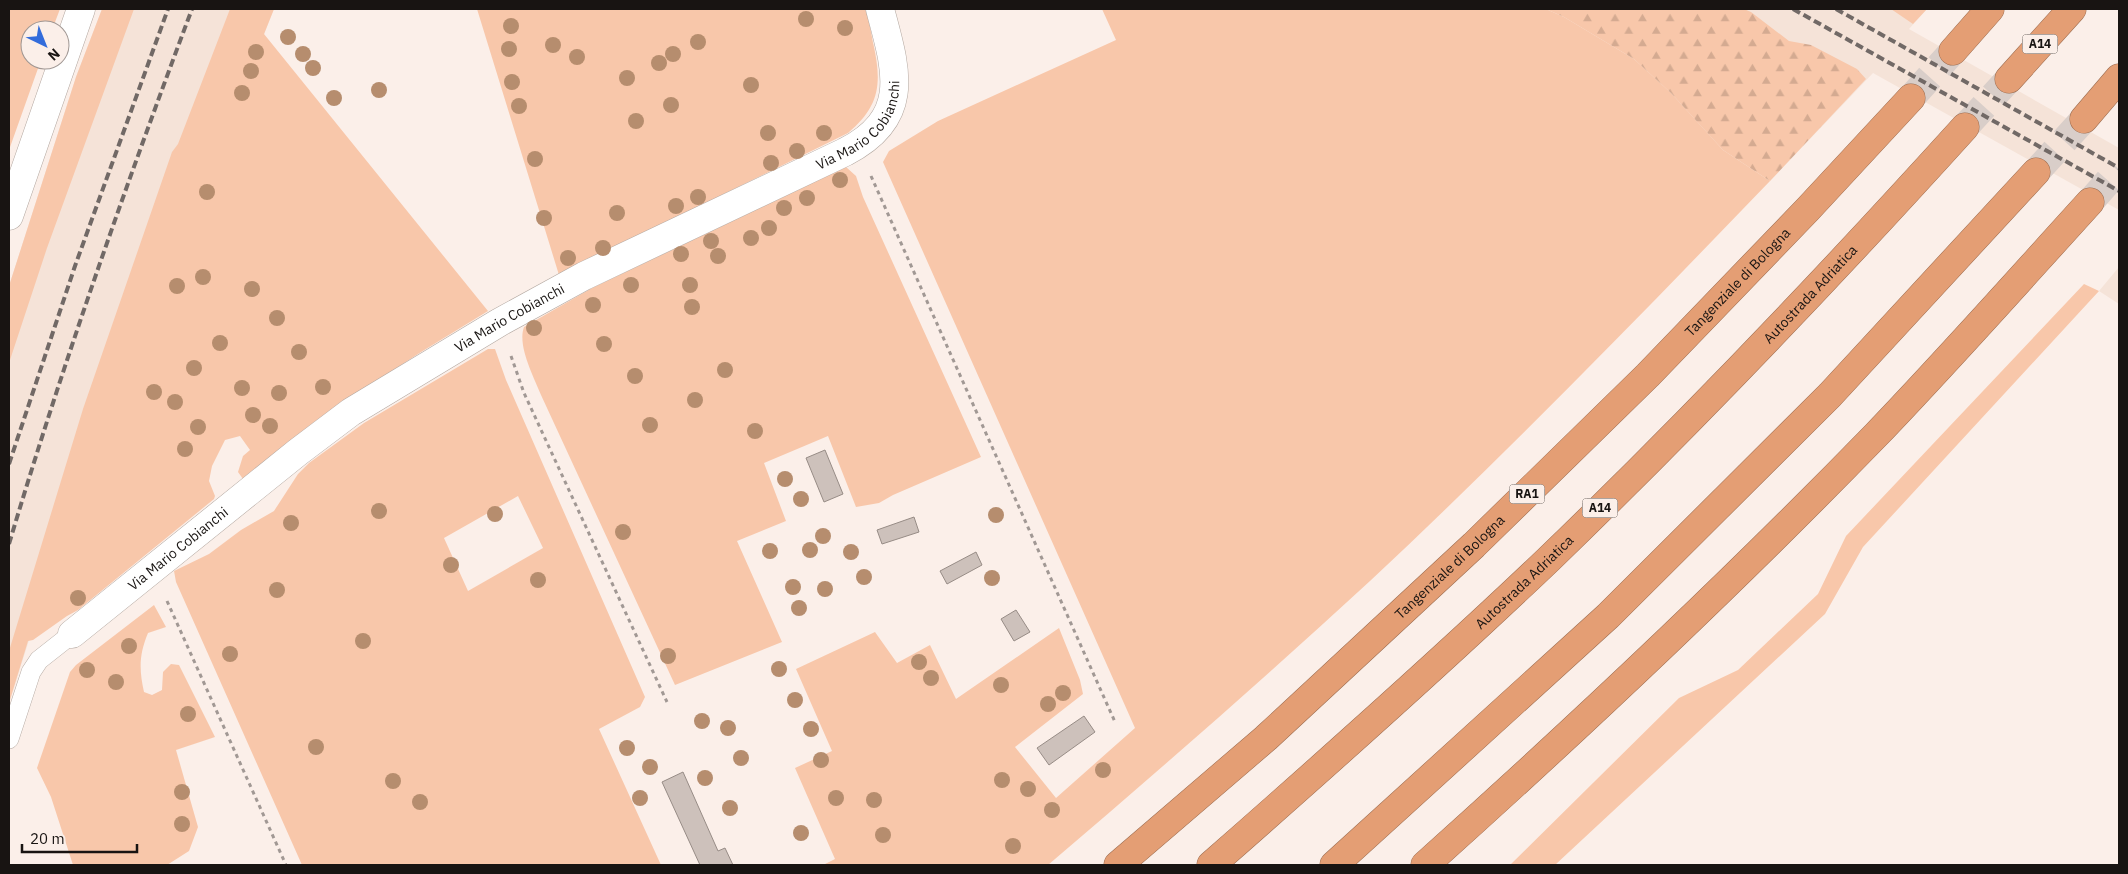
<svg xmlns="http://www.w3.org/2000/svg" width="2128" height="874" font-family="'IBM Plex Sans',sans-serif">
	<defs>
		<pattern id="forest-firs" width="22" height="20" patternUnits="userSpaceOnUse" patternTransform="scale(1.25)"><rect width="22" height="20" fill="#f8c7aa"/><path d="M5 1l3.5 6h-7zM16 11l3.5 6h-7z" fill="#d4aa91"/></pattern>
	</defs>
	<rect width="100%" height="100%" fill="#fbefe9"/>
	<path fill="#f5e3d8" d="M102,9H274L38,612L9,703V286L76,77Z
		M1546,9H1927L1909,29L2119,148V210L1873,73L1770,181L1723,150L1634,59L1564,17Z
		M2119,267V304L2099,291Z"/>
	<path fill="#f8c7aa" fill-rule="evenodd" d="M9,9H60L52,30H30V60H41L9,150Z
		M102,9H134L47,248L9,363V286L76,77Z
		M230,9H274L264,34L488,311L421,352L314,422L243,479L238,472L243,456L250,450L240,436L225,440L212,466L209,481L215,496L214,499L78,610L67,616L33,640L28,641L9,703V651L83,409L172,152L178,144Z
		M477,9H865C870,21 871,34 874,47C882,85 879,107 848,133L559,275Z
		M1102,9H1546L1564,17L1634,59L1671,93L1723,150L1770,181C1639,317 1508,452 1370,581C1265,678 1157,772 1048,865H823L835,859L795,768L832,751L796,669L875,632L897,663L930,645L956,699L1059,628L1080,680L1083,694L1015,747L1056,798L1135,728L883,162L889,151L938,121L1116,40Z
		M1891,9H1927L1913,24Z
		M846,167L856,176L863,197L981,457L893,495L879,503L856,507L828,436L764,463L786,521L737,541L782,642L675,685L541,395C534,377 517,346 524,327L592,288Z
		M2084,284L2099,291L1863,547L1825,614L1555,865H1510L1679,698L1738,670L1818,594L1846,536Z
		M488,349H495L506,380L645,697L640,707L599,729L661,865H302L176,582L174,571L209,554L241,530L274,511L298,474L309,463L364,423ZM518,496L543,548L468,591L444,538Z
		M154,605L166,627L148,633C139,655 139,669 144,692L152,695L162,690L163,672L171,664L179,665L215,737L176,750L198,827L189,851L167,865H73L51,797L37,768L70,672L76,665Z"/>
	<path fill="url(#forest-firs)" d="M1546,9H1744L1751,12L1789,41L1811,45L1857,69L1866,79L1770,181L1723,150L1671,93L1634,59L1564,17Z"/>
	<path fill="#cdc1bb" stroke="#978c86" d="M825,450L843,494L824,502L806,458Z
		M914,517L919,532L882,544L877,530Z
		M976,552L982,565L947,584L940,571Z
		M1016,610L1030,632L1014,641L1001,619Z
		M1084,716L1095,732L1049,765L1037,748Z
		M683,772L718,851L725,848L733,865H700L662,782Z"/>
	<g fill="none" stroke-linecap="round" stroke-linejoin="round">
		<path stroke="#d9cec9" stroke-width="28" stroke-dasharray="28 14" stroke-linecap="butt" d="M1911,98L1953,51
			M1965,127L2009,79
			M2036,172L2084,119
			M2090,202L2119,169"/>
		<g stroke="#b3a8a1" stroke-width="20">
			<path id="lane" d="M9,739L31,672L39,660L72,634"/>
		</g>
		<g stroke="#b3a8a1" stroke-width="29">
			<g id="street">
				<path d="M9,216L81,9"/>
				<path id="s1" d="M72,634L298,452L351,412L500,322L584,276L845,152C913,117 896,69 880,9"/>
			</g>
		</g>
		<g stroke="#9d6e52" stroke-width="29">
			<g id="highway">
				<path d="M1953,51L1990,9"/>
				<path d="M2009,79L2072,9"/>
				<path d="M2084,119L2119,78"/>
				<path id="s2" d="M1118,865L1266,738L1474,545L1648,375L1808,209L1911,98"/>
				<path id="s3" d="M1211,865C1325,765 1439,664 1549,559C1693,420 1831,275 1965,127"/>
				<path d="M1334,865L1608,616L1830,395L2036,172"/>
				<path d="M1425,865C1579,727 1731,584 1876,435C1949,359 2019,280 2090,202"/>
			</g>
		</g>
		<path stroke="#a19894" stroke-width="3" stroke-dasharray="4 4" stroke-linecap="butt" d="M871,176L1115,722
			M511,356L524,393L667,702
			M167,601L286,865"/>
		<use href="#lane" stroke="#fff" stroke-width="19"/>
		<use href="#street" stroke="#fff" stroke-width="28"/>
		<use href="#highway" stroke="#e49e74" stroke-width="28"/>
		<path stroke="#716966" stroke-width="4" stroke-dasharray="8 4" stroke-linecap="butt" d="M1793,9L2119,191
			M1836,9L2119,168
			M9,464L75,266L168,9
			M9,544C63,363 126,185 192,9"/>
	</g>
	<g fill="#b68d6e">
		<circle cx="806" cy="19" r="8"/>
		<circle cx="511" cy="26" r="8"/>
		<circle cx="845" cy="28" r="8"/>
		<circle cx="288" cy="37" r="8"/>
		<circle cx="698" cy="42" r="8"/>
		<circle cx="553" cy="45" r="8"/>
		<circle cx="509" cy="49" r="8"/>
		<circle cx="256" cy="52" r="8"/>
		<circle cx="303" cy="54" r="8"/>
		<circle cx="673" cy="54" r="8"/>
		<circle cx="577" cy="57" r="8"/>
		<circle cx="659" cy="63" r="8"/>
		<circle cx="313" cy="68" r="8"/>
		<circle cx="251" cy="71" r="8"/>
		<circle cx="627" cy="78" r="8"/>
		<circle cx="512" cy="82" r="8"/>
		<circle cx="751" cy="85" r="8"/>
		<circle cx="379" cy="90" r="8"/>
		<circle cx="242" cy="93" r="8"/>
		<circle cx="334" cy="98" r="8"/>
		<circle cx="671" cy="105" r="8"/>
		<circle cx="519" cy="106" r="8"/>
		<circle cx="636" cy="121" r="8"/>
		<circle cx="768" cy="133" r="8"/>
		<circle cx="824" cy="133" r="8"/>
		<circle cx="797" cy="151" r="8"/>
		<circle cx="535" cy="159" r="8"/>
		<circle cx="771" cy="163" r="8"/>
		<circle cx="840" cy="180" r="8"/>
		<circle cx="207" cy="192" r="8"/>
		<circle cx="698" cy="197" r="8"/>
		<circle cx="807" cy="198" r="8"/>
		<circle cx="676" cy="206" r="8"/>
		<circle cx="784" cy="208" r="8"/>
		<circle cx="617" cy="213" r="8"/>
		<circle cx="544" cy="218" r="8"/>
		<circle cx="769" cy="228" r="8"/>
		<circle cx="751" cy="238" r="8"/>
		<circle cx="711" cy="241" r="8"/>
		<circle cx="603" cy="248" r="8"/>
		<circle cx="681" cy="254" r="8"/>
		<circle cx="718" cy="256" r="8"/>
		<circle cx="568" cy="258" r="8"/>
		<circle cx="203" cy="277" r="8"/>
		<circle cx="631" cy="285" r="8"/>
		<circle cx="690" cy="285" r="8"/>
		<circle cx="177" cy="286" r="8"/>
		<circle cx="252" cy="289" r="8"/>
		<circle cx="593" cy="305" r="8"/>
		<circle cx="692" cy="307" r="8"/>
		<circle cx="277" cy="318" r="8"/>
		<circle cx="534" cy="328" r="8"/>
		<circle cx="220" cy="343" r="8"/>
		<circle cx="604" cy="344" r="8"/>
		<circle cx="299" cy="352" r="8"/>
		<circle cx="194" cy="368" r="8"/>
		<circle cx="725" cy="370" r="8"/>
		<circle cx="635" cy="376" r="8"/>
		<circle cx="323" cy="387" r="8"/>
		<circle cx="242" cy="388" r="8"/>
		<circle cx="154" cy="392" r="8"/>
		<circle cx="279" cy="393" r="8"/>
		<circle cx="695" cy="400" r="8"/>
		<circle cx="175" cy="402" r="8"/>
		<circle cx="253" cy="415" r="8"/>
		<circle cx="650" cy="425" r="8"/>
		<circle cx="270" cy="426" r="8"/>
		<circle cx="198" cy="427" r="8"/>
		<circle cx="755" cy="431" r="8"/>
		<circle cx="185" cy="449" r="8"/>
		<circle cx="785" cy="479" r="8"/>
		<circle cx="801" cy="499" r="8"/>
		<circle cx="379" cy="511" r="8"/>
		<circle cx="495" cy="514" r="8"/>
		<circle cx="996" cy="515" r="8"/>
		<circle cx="291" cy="523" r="8"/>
		<circle cx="623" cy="532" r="8"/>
		<circle cx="823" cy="536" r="8"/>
		<circle cx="810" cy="550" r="8"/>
		<circle cx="770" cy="551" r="8"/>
		<circle cx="851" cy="552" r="8"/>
		<circle cx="451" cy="565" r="8"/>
		<circle cx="864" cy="577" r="8"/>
		<circle cx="992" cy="578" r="8"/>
		<circle cx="538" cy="580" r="8"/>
		<circle cx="793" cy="587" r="8"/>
		<circle cx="825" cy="589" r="8"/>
		<circle cx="277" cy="590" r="8"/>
		<circle cx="78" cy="598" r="8"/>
		<circle cx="799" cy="608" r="8"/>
		<circle cx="363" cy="641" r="8"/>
		<circle cx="129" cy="646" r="8"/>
		<circle cx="230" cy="654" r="8"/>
		<circle cx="668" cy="656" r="8"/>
		<circle cx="919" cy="662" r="8"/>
		<circle cx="779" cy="669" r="8"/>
		<circle cx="87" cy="670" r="8"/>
		<circle cx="931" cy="678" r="8"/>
		<circle cx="116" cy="682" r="8"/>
		<circle cx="1001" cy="685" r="8"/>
		<circle cx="1063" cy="693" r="8"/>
		<circle cx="795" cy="700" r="8"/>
		<circle cx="1048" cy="704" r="8"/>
		<circle cx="188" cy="714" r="8"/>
		<circle cx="702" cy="721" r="8"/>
		<circle cx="728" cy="728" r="8"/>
		<circle cx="811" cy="729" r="8"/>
		<circle cx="316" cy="747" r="8"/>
		<circle cx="627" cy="748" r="8"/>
		<circle cx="741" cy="758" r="8"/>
		<circle cx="821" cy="760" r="8"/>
		<circle cx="650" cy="767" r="8"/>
		<circle cx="1103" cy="770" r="8"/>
		<circle cx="705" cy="778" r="8"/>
		<circle cx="1002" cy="780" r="8"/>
		<circle cx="393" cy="781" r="8"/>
		<circle cx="1028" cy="789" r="8"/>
		<circle cx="182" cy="792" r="8"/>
		<circle cx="640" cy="798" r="8"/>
		<circle cx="836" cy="798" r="8"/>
		<circle cx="874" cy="800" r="8"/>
		<circle cx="420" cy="802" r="8"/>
		<circle cx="730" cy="808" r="8"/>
		<circle cx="1052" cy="810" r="8"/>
		<circle cx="182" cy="824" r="8"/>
		<circle cx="801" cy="833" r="8"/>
		<circle cx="883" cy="835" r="8"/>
		<circle cx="1013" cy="846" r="8"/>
	</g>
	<g text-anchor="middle" stroke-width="4" stroke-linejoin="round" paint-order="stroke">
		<g fill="#fbefe9" stroke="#5c5652" stroke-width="1">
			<rect x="2022.5" y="34.5" width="35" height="19" rx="4"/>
			<rect x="1509.5" y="484.5" width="35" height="19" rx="4"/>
			<rect x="1582.5" y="498.5" width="35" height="19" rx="4"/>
		</g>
		<g font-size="12" font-weight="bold" fill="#181412">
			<text x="2040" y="48">A14</text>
			<text x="1527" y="498">RA1</text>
			<text x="1600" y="512">A14</text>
		</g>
		<g font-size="14" fill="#181412" stroke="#fbefe9">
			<text dy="5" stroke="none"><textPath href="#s1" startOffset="946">Via Mario Cobianchi</textPath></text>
			<text dy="5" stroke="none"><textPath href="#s2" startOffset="851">Tangenziale di Bologna</textPath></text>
			<text dy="5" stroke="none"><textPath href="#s3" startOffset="828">Autostrada Adriatica</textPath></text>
			<text dy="5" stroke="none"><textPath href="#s1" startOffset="541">Via Mario Cobianchi</textPath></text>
			<text dy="5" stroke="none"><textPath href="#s1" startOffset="136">Via Mario Cobianchi</textPath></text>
			<text dy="5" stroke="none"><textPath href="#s2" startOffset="446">Tangenziale di Bologna</textPath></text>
			<text dy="5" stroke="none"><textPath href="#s3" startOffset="422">Autostrada Adriatica</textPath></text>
		</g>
	</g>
	<rect width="2128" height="874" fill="none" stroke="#181412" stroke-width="20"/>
	<g transform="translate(45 45) rotate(137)"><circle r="24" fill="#fbefe9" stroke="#a09793"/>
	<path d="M0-4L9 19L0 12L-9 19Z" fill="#336cdb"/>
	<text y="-8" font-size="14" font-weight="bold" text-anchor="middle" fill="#181412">N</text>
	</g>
	<path d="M22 844v8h115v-8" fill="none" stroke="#181412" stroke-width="2.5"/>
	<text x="30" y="844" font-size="15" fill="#181412" stroke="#fbefe9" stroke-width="4" paint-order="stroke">20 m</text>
</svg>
